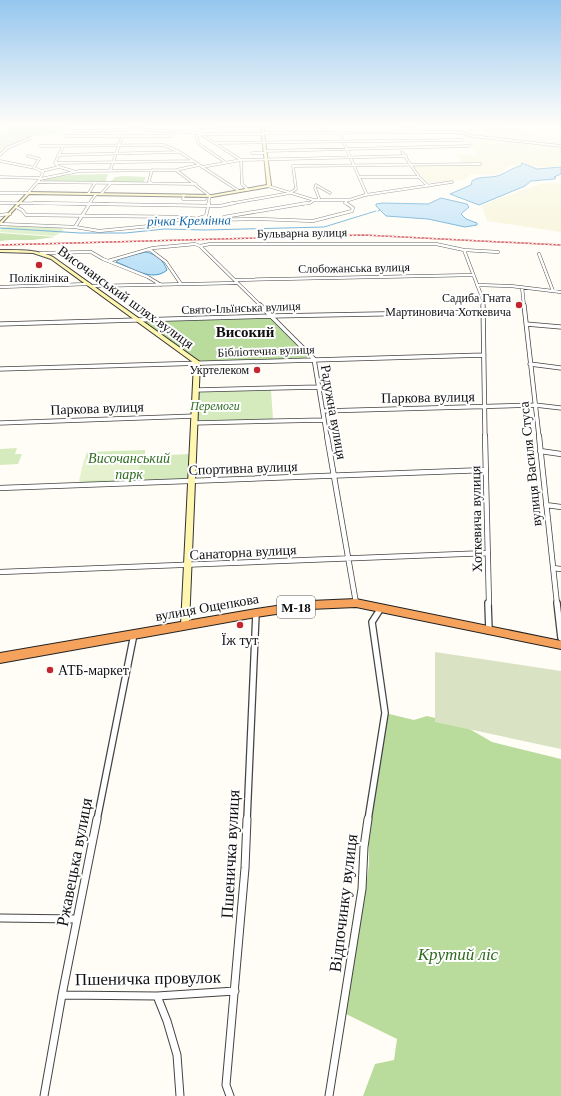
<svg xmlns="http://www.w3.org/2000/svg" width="561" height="1096" font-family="'Times New Roman',serif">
	<rect width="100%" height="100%" fill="#fffdf5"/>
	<path fill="#f6f3d4" d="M468,125L502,126L561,139V166L547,167L510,165L497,175L471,174L464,180L427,183L412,165L464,164L457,155L477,154L458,132L469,131Z
		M561,183V232L487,221L482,206L498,199L540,184Z"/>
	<path fill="#d5ebbd" d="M51,125H69V129L56,135V134L37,137L51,129Z
		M5,133L29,139L3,151L0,156V135Z
		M8,226L61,228L64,231L54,236L0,232L1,228Z
		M271,390L273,419L194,421L196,392Z
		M17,448L15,454H22L18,464L0,465V449Z
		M145,450V456L190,454L188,480L79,484L87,452Z"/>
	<path fill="#b9dc9c" d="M4,125H51V128C33,141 25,138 5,133L9,130Z
		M108,174L105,183L42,182L44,179L70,175Z
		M123,176L146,177L143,183L110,182L115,177Z
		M0,233L55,237L33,240H9L0,241Z
		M271,316L314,359L197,362L139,320Z
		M385,713L414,720L427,716L461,724L492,742L561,759V1096H363L375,1064L394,1060L397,1039L346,1014L353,948L364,903L369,864V822L378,761L385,736Z"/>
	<path fill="#d9e3c4" d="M435,652L561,671V749L435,722Z"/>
	<path fill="#e6f2cf" d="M141,457L138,479L79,481L84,459Z"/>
	<path fill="#b9e0f7" stroke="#3f96cf" d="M522,163L537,169L561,167V174L554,177L556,178L554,179L531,181L525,186L479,205L450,194L471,185L472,181C481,175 491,179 500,175C508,172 513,167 521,166Z
		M441,198L467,204L469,207L461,214L466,219L477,223V225L465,227L428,219L386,216L376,206V204L383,203L428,204Z
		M146,252C158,255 163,260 167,270C152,283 131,267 116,262L122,257Z"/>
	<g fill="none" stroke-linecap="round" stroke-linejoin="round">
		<path stroke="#3f96cf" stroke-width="1" d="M378,211L380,210
			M0,228L80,233H125L165,229L205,230L324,227L376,211"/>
		<g stroke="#444" stroke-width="3">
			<path id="street-far5" d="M129,125L146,130L199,133L241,160L406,156
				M321,125L323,132
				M401,125L414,127
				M201,127L315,125
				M75,131L126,130
				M339,132L367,195
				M262,133L459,132L473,136L561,146
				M65,136H172
				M216,143L462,140
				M40,146L163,145L178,151L239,191
				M63,146L55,163L59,167L73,171
				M265,151L469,146
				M402,152L419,177L428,186
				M252,153H265
				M0,155L7,148L29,139
				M58,155L179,152
				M28,156L39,159L34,167L35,168
				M0,161L35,168L43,172L40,179L28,193H0
				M225,162L199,144L196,136L201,134H263
				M55,163L192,161
				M202,167L241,160L242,184L248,190
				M176,170L210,196L208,204
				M42,171L59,167
				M110,171L123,134
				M0,177L39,178
				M359,177H419
				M40,179L79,171L176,170L199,165
				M38,182L196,184
				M151,183L149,181L152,170
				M268,186L314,200H348
				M88,194L95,183
				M101,194L111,183
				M184,195L183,199H205
				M318,200L319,198L315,188L316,185L330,193
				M0,203L108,204
				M89,204L96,194
				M228,204L290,193L296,189L293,166L480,164
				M301,204L310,203L314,200
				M347,204L345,203L346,201L365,195L452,182"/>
		</g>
		<g stroke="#444" stroke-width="3.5">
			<path id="street-far4" d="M34,203L220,206L234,203
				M16,207L22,210L26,215L184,217L205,220L260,219L313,221L352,211L353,208L346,203
				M0,215L10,214
				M224,217L307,203
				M199,218L206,216L209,203
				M0,224L75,227L99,231L201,221
				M75,227L90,203
				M200,246L261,306
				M149,249L166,262L181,284
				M464,250L483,300V306
				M41,253L91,252L103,259L148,277L161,285
				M539,254L553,291
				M108,261L153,248L195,244L200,246L210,244H436L464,250L498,252
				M235,280L473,275
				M477,285L511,286L561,292
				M92,286L237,283
				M0,287L89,284
				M522,287L524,306"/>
		</g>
		<g stroke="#444" stroke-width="5">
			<path id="street-far3" d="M260,305L314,359L327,437
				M483,305L485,437
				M524,305L539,437
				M0,324L271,316L483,312
				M526,324L561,327
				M530,364L561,368
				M0,369L484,355
				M196,390L319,387
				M323,411L535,405L561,408
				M0,423L195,416
				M194,423L324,420"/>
		</g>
		<g stroke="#444" stroke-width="6">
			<path id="street-far2" d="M327,436L356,603
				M485,436L489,604
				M539,436L557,604
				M540,451L561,454
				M0,488L486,470
				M546,505L561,507
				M553,568L561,569
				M0,572L488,553"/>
		</g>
		<g stroke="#444" stroke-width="8">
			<path id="street-far1" d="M488,603L489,631
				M557,603L561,638
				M97,820L134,634
				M247,820L256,613
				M368,820L385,713L372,622L381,608"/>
		</g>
		<g stroke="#444" stroke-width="9">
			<path id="street" d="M0,918L77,919
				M62,995L157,996L235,991
				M157,996L167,1021L177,1055L180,1096
				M44,1096L62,995L97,819
				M230,1096L226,1085L245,868L247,819
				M329,1096L362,889L364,847L368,819"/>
		</g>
		<g stroke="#333" stroke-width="2">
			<path id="secondary" d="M261,125H263L271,185L269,187L212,197L29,194L0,225V222L28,192L212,195L267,185Z
				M0,250C19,250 36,249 53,257L200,362L189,625L188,627L185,628L182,627L181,625L194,363L51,259L33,253L0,252Z"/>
		</g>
		<g stroke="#222" stroke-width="2">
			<path id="highway" d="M356,599L561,641V649L356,607L310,609L256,617L0,663V653L256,609L310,601Z"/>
		</g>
		<use href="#street-far5" stroke="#fff" stroke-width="2"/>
		<use href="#street-far4" stroke="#fff" stroke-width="2.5"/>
		<use href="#street-far3" stroke="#fff" stroke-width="3.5"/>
		<use href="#street-far2" stroke="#fff" stroke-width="4.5"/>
		<use href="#street-far1" stroke="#fff" stroke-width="5.5"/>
		<use href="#street" stroke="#fff" stroke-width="7"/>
		<use href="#secondary" fill="#fff6b0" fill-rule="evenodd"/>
		<use href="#highway" fill="#f5a25d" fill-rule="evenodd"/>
		<g stroke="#c4262e" stroke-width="1.5">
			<path id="rail" d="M0,245L364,235L561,245"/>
		</g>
		<use href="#rail" stroke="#fff" stroke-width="1" stroke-dasharray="2" stroke-linecap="butt"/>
	</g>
	<linearGradient id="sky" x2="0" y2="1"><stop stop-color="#95c6ee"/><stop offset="0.45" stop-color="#fffefa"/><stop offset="1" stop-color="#fffefa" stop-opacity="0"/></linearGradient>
	<rect width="561" height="278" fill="url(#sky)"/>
	<g fill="#c4262e" stroke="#fff" stroke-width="1.5">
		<circle cx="39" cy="265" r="4"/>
		<circle cx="519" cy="305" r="4"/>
		<circle cx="257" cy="370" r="4"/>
		<circle cx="240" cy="625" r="4"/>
		<circle cx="50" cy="670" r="4"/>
	</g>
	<g text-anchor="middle" stroke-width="4" stroke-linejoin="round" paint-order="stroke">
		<g font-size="12" fill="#111" stroke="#fff">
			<text transform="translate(302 233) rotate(-1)" y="4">Бульварна вулиця</text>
			<text transform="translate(354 268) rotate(-1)" y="4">Слобожанська вулиця</text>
			<text transform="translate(241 308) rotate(-2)" y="4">Свято-Ільїнська вулиця</text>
			<text transform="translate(266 351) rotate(-2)" y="4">Бібліотечна вулиця</text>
		</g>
		<g font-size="12" fill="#111" stroke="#fff" text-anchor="end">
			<text x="39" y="282" text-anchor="middle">Поліклініка</text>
			<text x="511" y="302">Садиба Гната<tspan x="511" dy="14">Мартиновича Хоткевича</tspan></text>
			<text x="249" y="374">Укртелеком</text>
		</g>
		<g font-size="12" font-style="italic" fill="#2f6b1f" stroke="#fff">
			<text x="215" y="410">Перемоги</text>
		</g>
		<g font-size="13" font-style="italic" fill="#1768a6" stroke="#fff">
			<text transform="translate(189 220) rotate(-1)" y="5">річка Кремінна</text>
		</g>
		<rect fill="#fff" stroke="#585858" stroke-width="1" x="277" y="596" width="38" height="22" rx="3"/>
		<g font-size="13" font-weight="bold" fill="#111">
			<text x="296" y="612">М-18</text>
		</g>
		<g font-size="14" fill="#111" stroke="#fff">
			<text transform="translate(126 297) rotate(36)" y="5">Височанський шлях вулиця</text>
			<text transform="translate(428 397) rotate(-1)" y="5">Паркова вулиця</text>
			<text transform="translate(97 408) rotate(-2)" y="5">Паркова вулиця</text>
			<text transform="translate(334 412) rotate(80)" y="5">Радужна вулиця</text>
			<text transform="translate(530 464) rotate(-96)" y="5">вулиця Василя Стуса</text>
			<text transform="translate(243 468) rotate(-2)" y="5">Спортивна вулиця</text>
			<text transform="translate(476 519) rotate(-91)" y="5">Хоткевича вулиця</text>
			<text transform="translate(243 552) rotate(-3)" y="5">Санаторна вулиця</text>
			<text transform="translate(207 607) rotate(-10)" y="5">вулиця Ощепкова</text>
		</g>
		<g font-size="14" font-style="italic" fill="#2f6b1f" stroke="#fff">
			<text x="129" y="463">Височанський<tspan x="129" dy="16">парк</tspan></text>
		</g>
		<g font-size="14" fill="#111" stroke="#fff">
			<text x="240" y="645">Їж тут</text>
			<text x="58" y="675" text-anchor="start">АТБ-маркет</text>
		</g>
		<g font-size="15" font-weight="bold" fill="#111" stroke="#fff">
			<text x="245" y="337">Високий</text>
		</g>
		<g font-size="17" fill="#111" stroke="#fff">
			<text transform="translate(230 854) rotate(-87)" y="6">Пшеничка вулиця</text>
			<text transform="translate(74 862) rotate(-79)" y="6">Ржавецька вулиця</text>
			<text transform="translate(343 903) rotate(-83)" y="6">Відпочинку вулиця</text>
			<text transform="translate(148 978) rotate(-1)" y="6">Пшеничка провулок</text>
		</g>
		<g font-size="17" font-style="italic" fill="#2f6b1f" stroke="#fff">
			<text x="458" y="960">Крутий ліс</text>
		</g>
	</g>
</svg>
